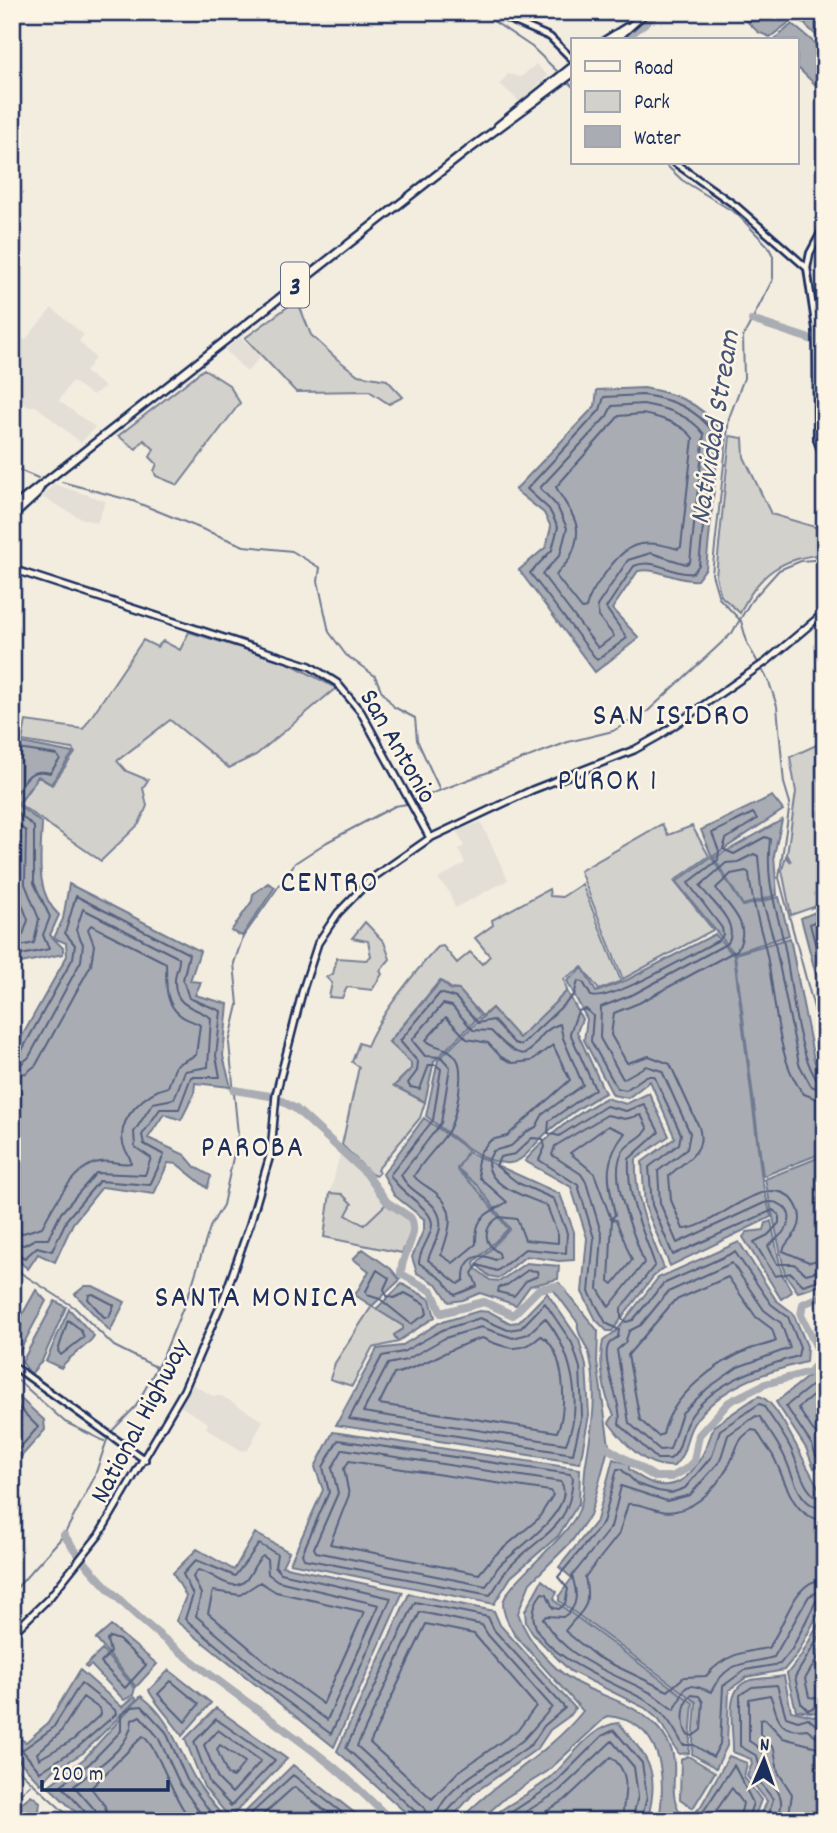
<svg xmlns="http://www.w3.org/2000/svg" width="837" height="1833" font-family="Dekko,sans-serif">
	<rect width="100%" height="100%" fill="#f3ede0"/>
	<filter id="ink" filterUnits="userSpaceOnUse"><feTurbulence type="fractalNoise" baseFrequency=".0143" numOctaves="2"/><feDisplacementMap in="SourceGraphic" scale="14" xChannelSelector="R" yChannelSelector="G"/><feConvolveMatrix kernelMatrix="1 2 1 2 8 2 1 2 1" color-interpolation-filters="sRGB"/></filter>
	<g filter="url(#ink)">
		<path fill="#e3dfd6" d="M536,64L548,76L520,102L500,84L508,74L521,77Z
			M52,308L84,335L79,341L95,358L85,372L105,387L92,395L72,381L59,401L95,427L81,443L36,406H27L12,393V378L22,368L12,359V343L19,335L25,340Z
			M240,337L261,356L247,372L225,350Z
			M54,484L106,501L97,523L80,518L42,497Z
			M481,822L508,880L455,908L448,890L438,879L465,863L458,849L464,846L457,831Z
			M340,1154L365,1176H369L386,1204L365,1225L345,1215L342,1194L330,1193Z
			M192,1384L213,1396H222L263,1421L248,1450L242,1451L206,1428L208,1423L180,1406Z"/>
		<path fill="#d3d1cc" stroke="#778095" stroke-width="2" d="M297,300L311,335L337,359L358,375L387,380L403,397L389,404L369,391L296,392L245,338Z
			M204,369L229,385L240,403L178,485L156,476L154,471L157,464L150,457L154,449L144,440L136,449L118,436Z
			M730,436L743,438L744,457L771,514L825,530V554C781,558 759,573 740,613L721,596L716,576Z
			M189,632L289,663L336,688L256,755L229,768L170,720L117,761L126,771L148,780L143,788L147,806L139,824L101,861L19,804L38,777L52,785L75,753L72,749L22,741L26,721L83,729L143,640L157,647L163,641L180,650Z
			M825,741V853L817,854L818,863L819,855L825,854V903L791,915L782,870L786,856L791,862L787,854L796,792L790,757Z
			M662,824L668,835L692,826L709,856L674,881L713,930L623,979L580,871Z
			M582,884L621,981L599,990L582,967L564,979L567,991L519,1039L492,1008L482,1016L459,990L452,989L440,980L389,1042L411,1062V1069L394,1086L425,1102L420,1118L377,1170L379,1173L376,1176L371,1174L342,1145L359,1067L352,1062L359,1043L367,1046C379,1016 416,970 438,947L443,946L457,963L470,952L482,964L490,956L475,938L493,925L492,920L549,889L550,896L562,897Z
			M365,922L384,942L390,959L380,971L382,974L372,990L347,987L342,998L329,997L332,983L326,977L333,974L337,958L366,960L371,956L368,941L352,938Z
			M330,1193L342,1194L352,1204L346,1215L364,1225L386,1204L409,1219L412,1230L402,1253L324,1237Z
			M372,1306L403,1326V1329L394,1335L398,1342L372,1348L352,1386L330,1379L335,1363Z"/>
		<path fill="#a9acb3" stroke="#707a91" stroke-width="2" d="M786,12L791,21L770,37L758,32L738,13Z
			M792,12H825V44Z
			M792,24C827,53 825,48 825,94L797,67V40H774Z
			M644,388C678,394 699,403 720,429L706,568L697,580C676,582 660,567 638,571L612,609L639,638L595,672L519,570L546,547L551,527L544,513L515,490L595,406L597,390Z
			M12,741L73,753L51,784L38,776L19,803L12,800Z
			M772,796L783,810L712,857L701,830Z
			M12,801L42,823C41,854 34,892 59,915L50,935L63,948V954L12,965Z
			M782,820L774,855L777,895L743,905L714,858Z
			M711,857L743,906L779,897L789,935L734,953L676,882Z
			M268,883L275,887L242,936L231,931L252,901L253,894Z
			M69,884L200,951L190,981L201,982L195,995L228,1004L223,1056L231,1087L195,1083L194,1094L181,1120L164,1114L148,1138L185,1155L195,1167L211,1176L207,1188L177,1164L168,1163L154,1194L102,1187L73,1223L55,1262L38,1254L28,1269L15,1258L12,1246V1054L67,956L66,943L54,938L63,919Z
			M825,908V1009L801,918Z
			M715,934L734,956L762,1180L771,1217L670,1266L645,1206L642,1162L675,1138L650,1081L628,1098L613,1095L584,1040L587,1019L567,981L583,968L596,992L627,980Z
			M790,938L814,1060L825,1081V1152L763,1176L735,954Z
			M441,981L451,990H459L481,1015L434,1061L425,1102L394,1086L411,1069V1063L389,1042Z
			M567,991L582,1019L577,1032L605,1093C581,1106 559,1120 539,1140C532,1148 522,1162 510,1163C483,1166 447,1132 426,1116L438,1060L492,1008L519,1038Z
			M649,1093L669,1136L636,1159C634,1200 649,1231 664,1268L653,1277L612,1331H607L596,1320L582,1292L587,1238L571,1187L525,1161C549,1134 574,1115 606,1098L626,1104Z
			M424,1118L468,1150L457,1170L477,1189L508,1229L474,1262L475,1268L490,1280L500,1281L526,1263L559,1266L558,1279L530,1286L516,1305L480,1293L463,1300L449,1302L438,1285L417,1273L412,1257L424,1229V1219L394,1195L383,1174Z
			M468,1152L560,1194L574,1232V1260L559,1261L526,1256L499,1278L489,1276L477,1265L479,1261L510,1229L478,1186L457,1168Z
			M825,1155V1284L798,1292L785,1274L765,1179Z
			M771,1221L782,1274L792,1292L781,1299L743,1237L747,1232L764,1230L766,1223Z
			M739,1242L776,1300L793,1313L807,1346L806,1362C765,1372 720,1386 694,1423C684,1438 688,1453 674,1466C646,1469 625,1444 609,1423L614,1415C604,1397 598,1362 603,1341L617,1330L658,1278Z
			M363,1249L391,1269L400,1280L372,1306L355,1295L369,1271L353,1259Z
			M559,1283L598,1331L597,1362L609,1445L594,1502L590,1515L571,1542L530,1583L518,1613C528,1644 558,1676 589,1689C614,1700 639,1707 658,1728C689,1763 663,1784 680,1812L677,1821H659C666,1777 664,1721 607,1716L548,1771L505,1798L479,1821H459C497,1780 548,1755 583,1711L514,1634C509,1624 503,1615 503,1604C503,1585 568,1539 579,1510C586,1494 583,1480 586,1463C592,1426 598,1395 590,1357C588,1346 576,1334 578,1323L553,1289Z
			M402,1284L430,1299L435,1317L398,1341L394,1335L403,1329V1326L376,1309Z
			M85,1286H93L125,1302L110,1331L75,1294Z
			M36,1290L46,1301L14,1362L12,1333Z
			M547,1293L579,1340L586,1366L589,1415L580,1463L336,1425L377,1349L401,1346L439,1323L479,1311L490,1312L510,1323L519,1322Z
			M55,1301L66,1307L42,1361L31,1374L22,1362Z
			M69,1309L94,1336C86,1349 69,1355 61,1368L46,1361Z
			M825,1363V1462L814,1468L806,1448L776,1402Z
			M12,1391L44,1420L45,1430L12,1467Z
			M758,1396C780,1398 808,1478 825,1496V1600L798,1653L784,1670L747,1677L729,1690L727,1746L716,1768L692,1754L696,1702L559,1601V1596L572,1578L559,1567L597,1520L613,1459L629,1464V1469C676,1508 700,1470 714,1426Z
			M333,1432L580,1469L579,1503L558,1536L511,1577L494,1604L290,1563L323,1490L315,1467Z
			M255,1533L289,1552L282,1566L403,1592L334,1747L176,1621L186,1596L173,1573L197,1549L234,1570Z
			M542,1580L557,1592L554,1598L556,1602L693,1703L689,1753L679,1754L659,1720L645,1708L570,1671L533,1634L526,1623L525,1611Z
			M409,1594L494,1611L500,1625L575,1708L568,1717L550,1730L538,1748L474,1793L449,1821H415L337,1751Z
			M825,1612V1718L818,1713L796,1710L787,1674L801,1656Z
			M111,1626L157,1664L136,1687L96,1639Z
			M102,1650L135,1688L133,1695L124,1700L91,1665L87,1668L85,1666Z
			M80,1670L122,1707L134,1697L137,1699L83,1753L54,1770L41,1784L12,1753V1735L26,1742L48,1723Z
			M169,1670L211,1703L182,1736C176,1725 150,1697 149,1690Z
			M784,1676L791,1711L818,1717L825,1726V1821H759L767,1801L747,1776L752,1764L751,1759L733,1752C734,1729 722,1687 751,1680C762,1678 774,1678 784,1676Z
			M141,1696C170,1717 177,1747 194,1777C203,1793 215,1807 227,1821H85L48,1786L85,1758Z
			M216,1708L287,1759L230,1818L204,1787L185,1739Z
			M619,1723C649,1760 661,1771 647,1821H487C507,1803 532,1794 551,1777C570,1760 592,1724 619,1723Z
			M688,1756L715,1772L693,1808L680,1799L681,1759Z
			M729,1756L747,1763L744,1777L761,1800L753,1821H688L701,1806Z
			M293,1765L365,1821H236Z
			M31,1795L40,1802L38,1821H12V1811Z"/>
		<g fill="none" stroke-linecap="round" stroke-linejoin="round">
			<path stroke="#546180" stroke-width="2" d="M643,395C671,399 696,408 713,432L699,565L693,573C673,576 656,557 634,566L606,608L627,638L597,660L530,573L552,550L558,527L549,509L527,489L600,410L604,397Z
				M643,404C666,408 690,415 704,434L690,562L686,564L651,553L628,560L597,606L599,617L614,636L598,648L542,574L560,555L567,528L557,506L540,488L607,416L612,406Z
				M642,414C659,417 682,423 693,438L681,547L678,549C640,537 626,543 604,575C596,585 589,595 586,608L582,609L556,576C559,569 566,565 570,558C587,523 570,514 556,487L619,416Z
				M12,748L57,755L60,759L50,773C27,767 24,782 12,801
				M12,808L34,827V883L50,917L43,935L49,949L12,957
				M12,820L26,831L25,884L39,919L34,943L12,948
				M12,833L15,837V885L28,920L23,935L12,938
				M825,916L810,924L825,982
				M443,1004L452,1006L473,1030L491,1031C539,1081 525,1034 560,1024L563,1038L583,1085L543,1114L536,1127L526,1132L511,1146L493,1151L488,1161C487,1188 528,1196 547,1206L558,1235V1243L525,1240L517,1219L499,1217C483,1227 482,1243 499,1253L500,1257L495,1260C477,1251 463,1259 464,1280L458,1284L428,1260C431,1249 438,1239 440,1228C444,1200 410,1196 401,1175L441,1123L450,1067L441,1057L425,1056L412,1040Z
				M446,1017L467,1039L488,1043L501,1057L513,1063L531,1061L553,1045L570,1080L507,1136L491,1140L480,1152L477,1165L480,1178L507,1202C487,1215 475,1214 476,1244L453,1263L441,1255C449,1232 458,1211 436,1193C429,1187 419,1183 414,1176C423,1160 437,1148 447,1133C456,1120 465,1072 457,1059C449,1045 434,1049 426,1040Z
				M12,1056L21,1052L73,958L75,945L65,933L76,896L189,954L183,980L189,998L221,1011L216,1056L220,1077H191L179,1109H160L142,1135L144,1144L164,1155L150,1185L99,1181L67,1219L52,1251L37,1247L25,1258L12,1251
				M12,1065L21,1064L29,1057L81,961L83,944L76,930L83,909L179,958C180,965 175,972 175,980C174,1009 196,1006 211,1018L208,1067L185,1071L174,1099L153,1103L134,1132L135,1147L151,1158L145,1175L96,1173L61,1213L48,1239H35L24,1245L12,1243
				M12,1076L26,1073L36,1065L91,965L94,945L88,929L91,925L166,963C167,981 163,1002 180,1015C186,1020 194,1021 200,1025L196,1055L176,1065L168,1087C146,1092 117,1118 123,1143C124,1151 131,1156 131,1163C121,1165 110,1160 99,1162C73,1166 53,1207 42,1227L23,1233L12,1232
				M825,1082L816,1079C795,1042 793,991 785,949C777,906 765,886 770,839L765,837L734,854L723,849L726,839L757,819L753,813L712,833L719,851L718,860L688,883L722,928L723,935L719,940C697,951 610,1003 591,996L583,982L578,981L574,995L521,1045L514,1043L493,1020L478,1023L456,998L440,993L400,1041L418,1062L417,1071L408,1083L410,1087L420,1089L429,1065H436L441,1069L433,1120L390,1175C400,1194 433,1208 432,1225C431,1239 419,1249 419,1263L443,1280L455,1295L477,1286L472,1273L478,1265L497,1271L525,1249L566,1253L567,1233L554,1199L518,1183L496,1166L500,1157L515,1154L532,1138L543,1139L545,1147L539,1160L578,1185L594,1238L589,1292L606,1323L619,1330L618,1337C615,1339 611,1341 609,1344C599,1360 624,1406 619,1424L657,1459H670C683,1450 680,1434 688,1421C709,1383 760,1367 798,1356L800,1347L788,1317L771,1304L735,1252L663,1284L633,1320L626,1322L621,1318V1308L655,1265C642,1226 627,1202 629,1159L659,1132L644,1104L626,1111L606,1106L559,1136L548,1133L549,1121L595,1089L570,1033L578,1011L586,1009L593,1016L591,1041L617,1088L626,1090L646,1076H654L681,1134L679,1144L649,1167L652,1205L673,1255L773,1210L779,1215V1223L768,1235L754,1242L775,1276L791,1273L803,1285L825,1278
				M825,1091L811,1086L799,1064L775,944L762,899L758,856L754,854L738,862L726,863L700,886C711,902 740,922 728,943L634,994L601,1007L600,1038L623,1079L646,1066L662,1071L690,1133L687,1149L658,1171L660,1203L677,1243L764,1203C778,1199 794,1209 788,1225C785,1233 774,1241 768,1246L777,1264H794L806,1274L825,1269
				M825,1102L804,1094C775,1061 776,990 765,947C759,922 751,899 749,873L746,871L731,874L716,888C729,908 753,924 737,950L639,1003L614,1013L611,1035L627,1063L649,1056L670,1064L699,1127C707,1154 684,1160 669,1176L671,1200L683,1229C713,1230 764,1170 792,1199C797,1205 800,1212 800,1219C800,1235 785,1240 783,1251L809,1262L825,1259
				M607,1115L625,1119L641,1115L648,1129C642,1138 629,1142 623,1151C606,1178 636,1236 644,1263L609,1307L598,1289L602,1236L586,1182L581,1174L552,1155L555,1146Z
				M608,1126L625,1133C602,1162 608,1180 615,1215L611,1219L594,1173L570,1153Z
				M612,1219L616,1220L632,1260L613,1284L609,1281Z
				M732,1263L764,1310L781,1323L790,1348L738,1367L708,1388L682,1413L670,1449L660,1450L629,1423L617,1350L625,1343L629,1331L641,1325L668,1292Z
				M377,1270L389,1278L384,1289L387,1296L394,1298L405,1293L425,1304L427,1314L411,1324L380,1299L367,1295L366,1291Z
				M528,1270L537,1271L538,1276L526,1281L514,1296L498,1292L499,1287L507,1285Z
				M728,1277L756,1317L772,1329L776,1341C768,1345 758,1346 750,1349C715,1363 671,1396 663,1434L658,1436L640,1420L628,1355L674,1301Z
				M93,1294L114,1305L109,1317H104L88,1299L89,1295Z
				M545,1303L572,1343L580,1368L582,1415L573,1454L349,1419L382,1356L403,1352L442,1330L480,1318L508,1330L521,1328Z
				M545,1318C572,1351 584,1404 566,1444L363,1412L388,1364L406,1360L445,1338L481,1327L513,1338L528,1334Z
				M68,1320L80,1329L84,1337L61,1355L58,1351Z
				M541,1336C565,1347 568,1411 557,1432L379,1404L394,1374C425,1366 450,1347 482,1338C504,1348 521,1355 541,1336Z
				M825,1375L786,1406L812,1445L816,1456H825
				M825,1386L798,1408L825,1448
				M12,1401L38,1427L12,1457
				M338,1440L570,1474L573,1478C570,1534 535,1536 505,1572C499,1580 496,1589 490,1595L304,1559L302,1554L329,1492L323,1467Z
				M343,1449L561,1482C577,1508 519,1548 502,1563C495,1569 492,1579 486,1586L316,1552L314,1548L338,1493L332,1468Z
				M349,1461L550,1491L553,1495L538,1519L493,1557L479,1574L330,1544L349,1495L344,1469Z
				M825,1500C803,1498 799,1463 790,1447C783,1433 772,1419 763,1405L759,1404L720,1430L712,1456L685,1488L671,1493L658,1491L637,1484L621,1469H617L603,1523L558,1577L568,1589L565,1604L559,1609L553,1608L547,1594L542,1593C500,1646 621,1683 650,1703C666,1714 674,1728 683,1745H694L713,1757L720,1744L723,1686L745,1670L780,1664L792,1649L816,1601L825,1598
				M825,1509C796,1508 793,1469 781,1450C775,1439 767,1428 760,1417L756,1416L728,1435L720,1461L690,1495L667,1501L621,1486L611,1527L572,1576C577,1591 580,1607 563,1617L546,1616L543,1619C567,1661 612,1672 651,1693C659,1698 666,1705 674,1710C688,1690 678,1678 711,1692C728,1659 743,1666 774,1657L809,1596L825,1589
				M825,1520C790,1519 786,1478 772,1454C767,1447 761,1439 757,1431L752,1430C735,1440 738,1449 729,1465C718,1485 700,1506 676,1511C659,1515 643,1502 628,1504L619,1534L585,1577C592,1612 581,1609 565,1631L597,1657L668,1691L684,1677L706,1676C724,1655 742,1652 768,1648C786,1626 792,1580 825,1579
				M259,1544L277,1554L275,1566L281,1573L391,1598L331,1734L259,1681L185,1619L193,1595L183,1574L196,1560L235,1576Z
				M263,1556L267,1559L268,1574L278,1581L379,1605L327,1720L264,1674L196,1616L201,1594L193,1577L198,1570C213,1572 231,1595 246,1580C253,1572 255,1561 263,1556Z
				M260,1582L276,1592L364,1612L323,1704L271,1666L208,1613L213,1591L240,1595Z
				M426,1624L474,1634L536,1706L518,1730L458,1772L432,1799L370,1743Z
				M825,1627L795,1677L801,1703L808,1710L817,1706L825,1709
				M110,1637L119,1640L146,1665L125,1688L101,1663L110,1652L107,1640Z
				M825,1646L805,1679L809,1697L825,1699
				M171,1681L199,1704L185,1722L158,1694Z
				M81,1683L115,1710L116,1714L78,1747L40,1772L22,1750L53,1728Z
				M691,1695L699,1696L703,1702L701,1730L693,1736L687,1734C681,1724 683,1702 691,1695Z
				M83,1697L100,1709L101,1714L73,1740L39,1759L37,1753L60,1733Z
				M216,1719L275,1760L231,1806L210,1784L194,1742Z
				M218,1730L261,1761L232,1793L218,1779L204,1745Z
				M220,1745L245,1762L233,1777L227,1774L217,1749Z
				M89,1821L87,1814L61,1785L90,1763L121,1731V1714L133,1707L142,1706L166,1732L187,1780L217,1821
				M98,1821L95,1810L74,1786C94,1769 131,1748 132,1720L140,1716L158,1737L180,1784L206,1821
				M108,1821L105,1806L91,1788L143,1736C160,1750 172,1799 192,1821
				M243,1821L293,1775L353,1821
				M256,1821L294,1787L339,1821
				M419,1821L417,1813L346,1748L415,1602L488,1617L494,1630L565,1708L544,1726L532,1744L469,1788L446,1813L444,1821
				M428,1821L424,1807L357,1746L420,1612L482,1625L488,1635L552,1707C548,1712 527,1736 523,1740C500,1759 437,1789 436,1821
				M498,1821L553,1785L602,1736L614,1730L642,1763L647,1797L641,1821
				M511,1821L558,1792L612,1741L634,1767L638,1796L632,1821
				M530,1821L565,1800L611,1757C634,1774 623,1797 622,1821
				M697,1821L734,1765L753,1803L747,1821
				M709,1821L732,1788L743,1803L739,1821
				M767,1821L773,1799L755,1776L759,1765L757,1756L740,1746V1695L752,1687L777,1685L786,1717L798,1721L808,1718L819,1728L825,1729
				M776,1821C787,1800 779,1791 766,1775C769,1757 764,1750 749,1741V1699L770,1695C779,1715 775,1734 807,1729L816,1736L825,1738
				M788,1821L792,1794L778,1772L774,1749L760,1734V1720L765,1719L783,1738L825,1749"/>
			<path stroke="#707a91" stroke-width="2" d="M480,12L532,47L559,73
				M566,80L573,87
				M664,163L682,180L737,214L768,246L773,256V279L743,337L744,378L729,418L712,574L719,598L741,621L748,645L769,682L777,706L784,783L790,803L779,878L825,1049
				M12,467L38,478
				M62,482L133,501L244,546L292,551L320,568L318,581L329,632L346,655L375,676L381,690L394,707L415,718L417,740L440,790
				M412,801L568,742L613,731L648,711L732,633L751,601L779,570L801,561L825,559
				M12,1257L21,1273L74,1307L114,1346L156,1367
				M12,1375L65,1422L104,1441
				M111,1432L136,1406L165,1352L191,1288L210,1227L223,1205L238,1134L229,1043L238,1005L234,963L243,937L295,863L327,842L395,806L407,804
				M12,1593L64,1535L94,1478L108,1437
				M12,1764L74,1821
				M12,1801L30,1785"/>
			<path stroke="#a9acb3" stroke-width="8" d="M624,40L659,12
				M752,320L825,344
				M234,1090L270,1096
				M280,1100L296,1109L366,1173L387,1202L410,1217C421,1234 400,1255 401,1274L432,1291L441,1313L484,1302L513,1315L539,1289L556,1286L562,1291
				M599,1443L655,1477H672L686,1469L694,1461L699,1435L729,1402L765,1384L810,1372L817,1364L819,1352L801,1315L803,1304L825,1295
				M64,1535C124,1624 241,1694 325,1760C349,1778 370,1801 392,1821"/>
			<g stroke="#1b2f5e" stroke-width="10">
				<path id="tertiary" d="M492,12L550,37L573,60
					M675,163L736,206L807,268
					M825,225L810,253L807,268L816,329L817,440L825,461
					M12,1365L145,1460"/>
			</g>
			<g stroke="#1b2f5e" stroke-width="10">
				<path id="secondary" d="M12,569L310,666L337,683L361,712L430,838
					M12,1634L49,1598L99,1535L184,1390L225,1295L250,1224L271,1152L276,1094L303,989L318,943L338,913L371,879L430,838L532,790L634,750L659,736L767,661L825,612"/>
			</g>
			<g stroke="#1b2f5e" stroke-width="11">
				<path id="trunk" d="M606,40L627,27
					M615,40L646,12
					M498,126L573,66
					M12,508L467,151L573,73
					M12,517L36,495L41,486"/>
			</g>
			<use href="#tertiary" stroke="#fcf5e5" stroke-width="4.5"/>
			<use href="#secondary" stroke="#fcf5e5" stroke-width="5"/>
			<use href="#trunk" stroke="#fcf5e5" stroke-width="6"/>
		</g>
	</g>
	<g text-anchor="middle" stroke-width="5" stroke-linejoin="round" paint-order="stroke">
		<rect fill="#fcf5e5" stroke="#5e6a86" stroke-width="2" x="281" y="262.5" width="28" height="45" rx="5"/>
		<g font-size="26" font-weight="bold" fill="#1b2f5e">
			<text x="295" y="294">3</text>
		</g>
		<g font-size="28" fill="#1b2f5e" stroke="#fcf5e5">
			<text transform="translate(400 745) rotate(60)" y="10">San Antonio</text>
			<text transform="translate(138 1420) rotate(-62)" y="10">National Highway</text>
		</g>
		<g font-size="30" font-style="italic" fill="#465478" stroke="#fcf5e5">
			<text transform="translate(713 427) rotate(-81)" y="10">Natividad Stream</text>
		</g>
		<g font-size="30" letter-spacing="2" fill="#1b2f5e" stroke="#fcf5e5">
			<text x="608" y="789">PUROK 1</text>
			<text x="330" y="891">CENTRO</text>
			<text x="253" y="1156">PAROBA</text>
		</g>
		<g font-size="32" letter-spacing="2" fill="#1b2f5e" stroke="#fcf5e5">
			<text x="672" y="724">SAN ISIDRO</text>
			<text x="257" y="1306">SANTA MONICA</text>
		</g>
	</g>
	<rect width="837" height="1833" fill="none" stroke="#fcf5e5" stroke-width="42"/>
	<rect x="21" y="21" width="795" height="1791" fill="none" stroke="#1b2f5e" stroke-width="2.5" filter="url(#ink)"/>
	<rect x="571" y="38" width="228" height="126" fill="#fcf5e5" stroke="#a2a6af" stroke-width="2"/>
	<rect x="585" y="61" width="35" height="10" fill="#fcf5e5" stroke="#a2a6af" stroke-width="2"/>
	<text x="634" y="74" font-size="21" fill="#1b2f5e">Road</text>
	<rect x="585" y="91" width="35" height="21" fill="#d3d1cc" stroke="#a2a6af" stroke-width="2"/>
	<text x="634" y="108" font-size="21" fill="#1b2f5e">Park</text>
	<rect x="585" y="126" width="35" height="21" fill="#a9acb3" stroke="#a2a6af" stroke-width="2"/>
	<text x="634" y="144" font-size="21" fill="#1b2f5e">Water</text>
	<g transform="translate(764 1760) rotate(2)" stroke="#fcf5e5" stroke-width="5" paint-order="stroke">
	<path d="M0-5L12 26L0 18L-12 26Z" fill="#1b2f5e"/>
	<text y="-10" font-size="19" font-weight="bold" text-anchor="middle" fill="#1b2f5e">N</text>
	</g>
	<path d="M42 1780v10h126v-10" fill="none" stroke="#1b2f5e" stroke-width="3.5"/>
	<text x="52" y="1780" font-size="21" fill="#1b2f5e" stroke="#fcf5e5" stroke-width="5" paint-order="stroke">200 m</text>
</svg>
